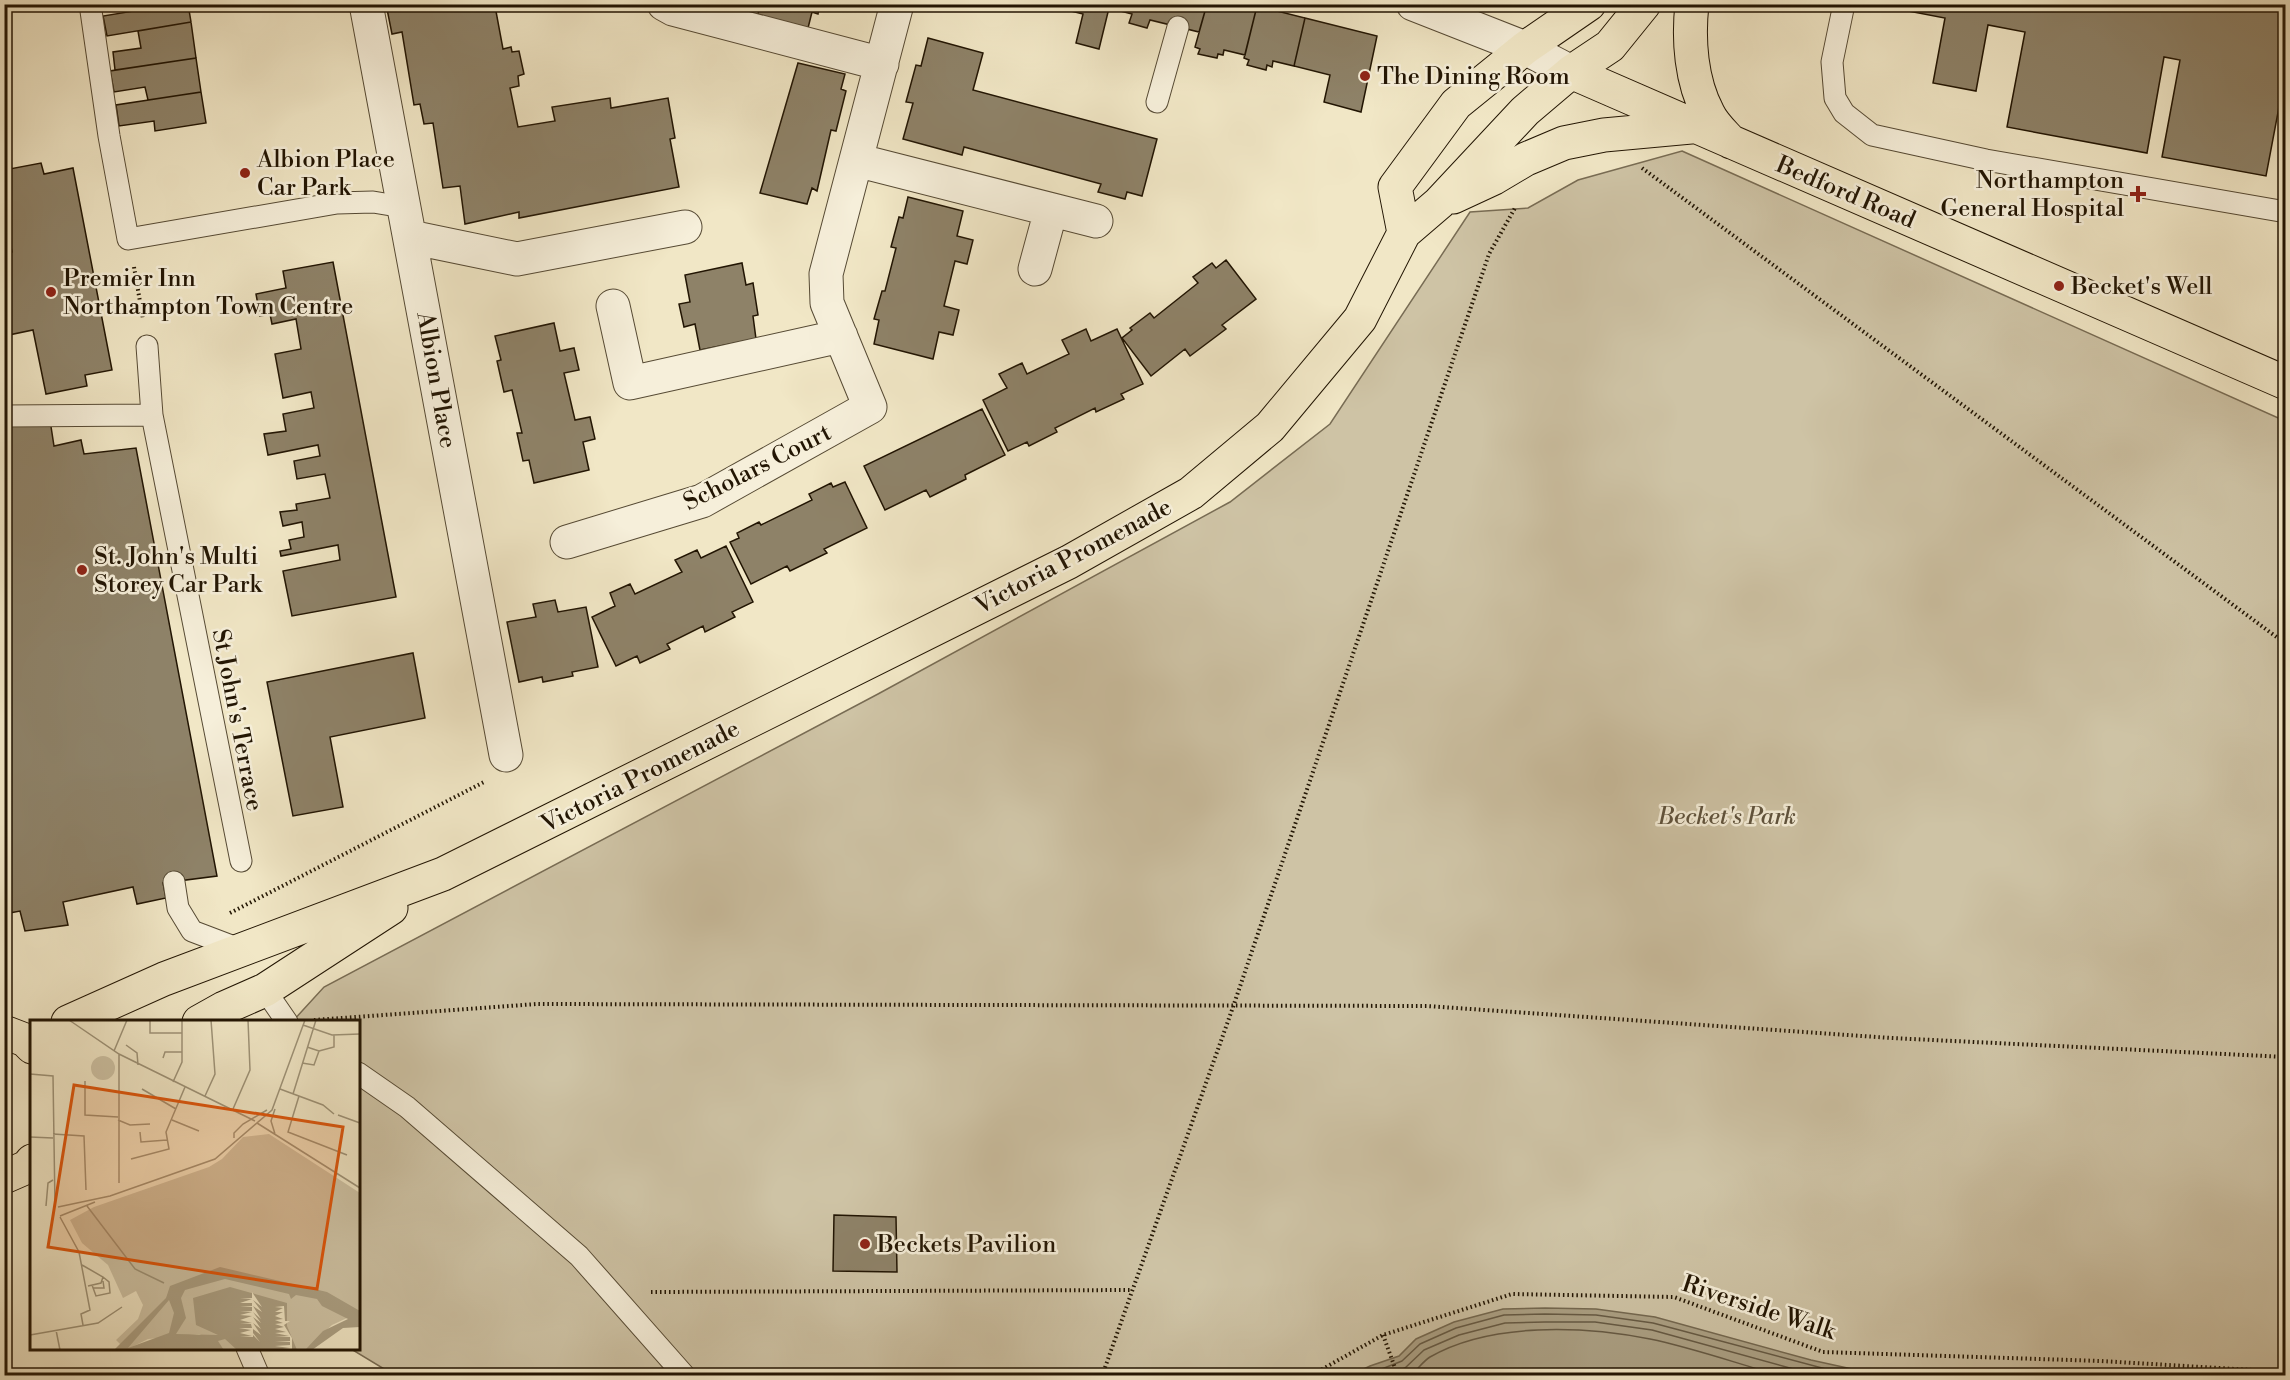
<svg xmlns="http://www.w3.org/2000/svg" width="2290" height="1380" font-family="'Libre Bodoni',serif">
	<rect width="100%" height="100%" fill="#f1e7c6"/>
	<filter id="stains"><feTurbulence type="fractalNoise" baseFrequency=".00333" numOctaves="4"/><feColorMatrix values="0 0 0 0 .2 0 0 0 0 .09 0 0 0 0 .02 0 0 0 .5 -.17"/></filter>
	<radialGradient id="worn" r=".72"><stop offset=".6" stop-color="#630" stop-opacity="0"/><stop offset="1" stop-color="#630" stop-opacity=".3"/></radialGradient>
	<path fill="#cec3a5" stroke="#786c54" stroke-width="1.5" d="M1682,151L2285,421V1375H394L351,1349L358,1348V1022H292L324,987L878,694L1230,502L1330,424L1470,212L1528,208L1578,180Z"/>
	<path fill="#aba084" stroke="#746850" stroke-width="1.5" d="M1545,1308L1596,1309L1655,1317L1811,1360L1861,1371L2016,1370L2239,1375H1351L1370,1366L1399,1356L1416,1339L1454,1322L1503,1309Z"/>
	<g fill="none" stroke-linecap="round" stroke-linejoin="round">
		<path stroke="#665a44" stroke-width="1.5" d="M1364,1376L1402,1361L1420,1344L1456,1328L1504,1315L1545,1314L1596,1315L1653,1323L1852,1376
			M1383,1376L1405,1368L1424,1350L1459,1335L1505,1323L1545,1322H1595L1652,1330L1819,1376
			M1409,1376C1417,1371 1422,1362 1430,1357C1491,1322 1583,1326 1650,1339C1694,1348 1738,1364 1782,1376"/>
	</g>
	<path fill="#8e8268" stroke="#221503" stroke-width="1.5" d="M133,4H188L191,22L107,36L103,16L134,11Z
		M386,4H467V6L483,4L484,9L495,6L503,49L511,47L512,52L519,51L524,74L518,76L519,86L510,88L518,127L555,121L552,107L610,98L611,108L668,98L675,138L670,139L679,187L519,218V212L465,224L460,186L443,188L433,123L424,124L420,104L414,105L402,32L392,34Z
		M760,4H820L818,14L812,12L806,36L756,24Z
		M1060,4H1207L1199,32L1150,20L1147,28L1129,23L1132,14L1109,8L1099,49L1076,43L1083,14L1059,8Z
		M1207,4H1250L1257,6L1245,55L1224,50L1223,55L1218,54L1217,58L1198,54L1200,49L1195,47Z
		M2286,4V70L2266,176L2162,157L2180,60L2164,57L2147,153L2007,127L2025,32L1988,25L1976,91L1933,83L1945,18L1877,5Z
		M1257,6L1305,18L1294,66L1273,61L1272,67L1267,65L1266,70L1247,65L1249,60L1244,58Z
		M1305,18L1377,36L1361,112L1324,102L1330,75L1294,66Z
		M191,22L196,58L115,70L113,52L141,48L138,31Z
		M928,38L983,53L973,90L1157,139L1142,196L1127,192L1125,199L1098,192L1101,184L964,147L962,155L903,139L913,103L906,102L916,65L921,66Z
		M196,58L201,92L148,100L145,87L114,92L110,71Z
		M798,63L845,74L841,89L846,91L836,131L831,130L817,191L812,188L807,204L760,193Z
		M201,92L206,123L155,131L154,121L119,126L116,105Z
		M41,163L44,174L73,168L112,370L85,375L87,386L46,394L33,330L4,336V254L12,252L4,210V170Z
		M908,197L963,211L957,236L973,240L967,264L955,261L944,306L959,310L953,335L939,332L933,359L874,344L879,320L874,319L882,291H885L896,248L891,247L899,217L903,218Z
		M1226,260L1256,299L1222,325L1226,329L1190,356L1185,349L1151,376L1122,338L1132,330L1130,328L1150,313L1154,318L1198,283L1193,277L1212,263L1216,268Z
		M333,262L396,597L292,616L283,571L340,560L338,545L281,556L280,551L291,549L289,540L304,537L302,522L283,526L280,512L297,510L296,504L330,498L325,474L297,479L294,461L320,456L318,445L268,455L264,434L286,431L283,414L314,408L311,392L283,398L275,354L301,349L296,319L272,324L270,314L260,316L256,294L286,288L283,271Z
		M742,263L746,285L753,283L758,315L753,316L756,339L700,350L695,324L684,327L679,304L690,302L685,275Z
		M554,323L560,351L574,348L579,370L564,373L575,420L590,417L595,439L583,442L589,470L534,483L529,460L523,461L517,433H522L512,390L504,392L497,361L501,360L495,336Z
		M1086,329L1091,341L1117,329L1143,384L1121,394L1124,399L1096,412L1095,408L1055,428L1057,432L1029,446L1027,442L1008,451L983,400L1007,388L999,374L1022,363L1027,374L1069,354L1062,340Z
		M982,409L1005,455L965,475L966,479L930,497L926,490L885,510L864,466Z
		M50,420L54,446L81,440L84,454L136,448L217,876L163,883L166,898L137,904L133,887L63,902L68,925L25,931L20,911L4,914V427Z
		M845,482L867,528L824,549L827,553L790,571L787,566L751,584L730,542L739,538L737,533L759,522L761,525L812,500L809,494L831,483L833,487Z
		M726,546L753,602L732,612L735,617L705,632L703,626L667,644L670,649L640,663L637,656L616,666L592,617L615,606L610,593L630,584L635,594L682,572L675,560L697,550L701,558Z
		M555,600L558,612L586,607L598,667L572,672L573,676L543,682L542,677L519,682L507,622L536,617L533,604Z
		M413,653L425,718L330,737L343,807L293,816L267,682Z
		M834,1215L896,1217L897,1272L833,1271Z"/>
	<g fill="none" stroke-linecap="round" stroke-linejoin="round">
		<g stroke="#564a34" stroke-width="23">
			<path id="lane" d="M90,4L109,136L128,239L337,203L373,202L403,207
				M1844,4L1832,62L1835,98L1844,113L1872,135L1986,160L2286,212
				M1157,102L1178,27
				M147,346L152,415
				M4,416L152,415L241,861
				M174,882L178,908L192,931L242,950
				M265,990L287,1022
				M358,1073L407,1107L579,1256L685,1376
				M247,1348L259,1376"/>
		</g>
		<g stroke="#564a34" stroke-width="35">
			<path id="street" d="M366,4L506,755
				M664,4L673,9L882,64
				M1413,4L1525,48L1571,72
				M856,160L1096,221
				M410,237L517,259L685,227
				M1035,269L1051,210
				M613,306L630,383L841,336
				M567,542L702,501L870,407L827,303L826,274L897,4"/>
		</g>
		<g stroke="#221503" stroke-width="35">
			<path id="primary" d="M1692,4C1688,40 1691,81 1708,113C1713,124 1723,133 1731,142
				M1571,72L2286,383
				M1453,197L1494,178L1526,159L1564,143L1604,135L1691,127
				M1404,233L1395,187L1456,104L1525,48L1589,4
				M68,1022L164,979L443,874L1069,562L1191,493L1270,427L1360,319L1404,233L1439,203L1525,111L1571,72L1610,46L1644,4
				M199,1022L224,1008L265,990L391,908
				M4,1032L25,1040L32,1047
				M4,1177L27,1167L32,1161"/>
		</g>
		<path stroke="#221503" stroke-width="4" stroke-dasharray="1.5 3" stroke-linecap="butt" d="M1642,168L2286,644
			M134,267L143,319
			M230,913L484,782
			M314,1020L537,1004L1427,1006L1891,1038L2286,1057
			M651,1292L1132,1290
			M1383,1335L1398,1376
			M1102,1376L1233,1007L1489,254L1515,208
			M1310,1376L1383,1335L1512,1294L1674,1297L1823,1352L2101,1361L2286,1372"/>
		<use href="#lane" stroke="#f6efda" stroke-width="21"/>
		<use href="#street" stroke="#f6efda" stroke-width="33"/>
		<use href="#primary" stroke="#f1e7c6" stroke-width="33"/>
	</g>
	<g fill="#8f2418" stroke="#f6efda" stroke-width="2">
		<circle cx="1365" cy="76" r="6"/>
		<circle cx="245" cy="173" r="6"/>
		<path d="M2135 185h6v6h6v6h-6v6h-6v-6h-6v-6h6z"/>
		<circle cx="2059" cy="286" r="6"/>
		<circle cx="51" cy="292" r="6"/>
		<circle cx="82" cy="570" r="6"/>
		<circle cx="865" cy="1244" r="6"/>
	</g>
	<g text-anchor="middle" stroke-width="5" stroke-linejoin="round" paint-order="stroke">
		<g font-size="24" fill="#221503" stroke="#f6efda" text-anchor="start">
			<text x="1377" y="84">The Dining Room</text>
			<text x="257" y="167">Albion Place<tspan x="257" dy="28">Car Park</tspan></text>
			<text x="2124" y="188" text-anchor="end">Northampton<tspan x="2124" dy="28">General Hospital</tspan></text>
			<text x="63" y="286">Premier Inn<tspan x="63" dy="28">Northampton Town Centre</tspan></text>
			<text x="2071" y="294">Becket's Well</text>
			<text x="94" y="564">St. John's Multi<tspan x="94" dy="28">Storey Car Park</tspan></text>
			<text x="877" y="1252">Beckets Pavilion</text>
		</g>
		<g font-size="24" fill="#221503" stroke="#f6efda">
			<text transform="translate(1846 192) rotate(23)" y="8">Bedford Road</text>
			<text transform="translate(437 380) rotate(80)" y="8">Albion Place</text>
			<text transform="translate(757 467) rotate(-27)" y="8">Scholars Court</text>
			<text transform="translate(1073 556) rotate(-28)" y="8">Victoria Promenade</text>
			<text transform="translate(238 720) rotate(79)" y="8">St John's Terrace</text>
			<text transform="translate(640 776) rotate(-27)" y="8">Victoria Promenade</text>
			<text transform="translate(1759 1307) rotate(18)" y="8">Riverside Walk</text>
		</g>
		<g font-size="24" font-style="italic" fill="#5e523c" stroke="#f6efda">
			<text x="1727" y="824">Becket's Park</text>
		</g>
	</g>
	<g transform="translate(30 1020)">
		<rect width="330" height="330" fill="#f1e7c6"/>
		<path d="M61 48a12 12 0 1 1 24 0a12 12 0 1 1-24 0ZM239,114L330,173V292L302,305L275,330H194L188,322L169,314L118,319L98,329L90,324L86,320L108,299L113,285L106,271L93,278L78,245L52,223L40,200L64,187L179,147L192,139L213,117Z" fill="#cec3a5"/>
		<path d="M190,247L297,272L330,291V307L313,308L282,330H275L293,311L318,299L292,286L287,279L266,275L261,279L259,274L195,259L155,270L151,278L156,298L146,314L188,315L166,305L163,278L200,267L257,283V306L267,330H207L195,319L188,321L194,330H84L136,278L140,266ZM139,280L144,293L139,313L98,328Z" fill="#aba084" fill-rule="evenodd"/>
		<path d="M222,272L232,287L223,280L232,292L223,286L231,299L223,292L231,303L223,297L231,309L223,303L231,315L223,309V313L230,322L223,315V317H210L222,316L210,313L221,310L209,308H222L221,304H210L222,303L210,300L222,296L210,295L222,292L210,291H222V287L210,286H222V283H210L222,279L210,278H222ZM254,286L255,301H260L254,305L262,318V330H245L260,328L245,326L260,325V322L245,321H260V317H245L259,316L245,313L256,312L245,309L254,307L245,304L253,303L245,300L253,299L245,296L253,292H245L253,288L245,287Z" fill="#f1e7c6"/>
		<path fill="none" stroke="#9e9378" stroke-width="1.5" d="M39,0L89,34L225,101M120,0V13H152M273,5L302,15L330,14M96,25L107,33L108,45M84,31L97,0M289,31L304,27V15M89,34V163M133,38L135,32H152M272,43L284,45L289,31L277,27M0,54L23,56L25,186M55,61V95L88,97M143,62L152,42V0M112,69L146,89M250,69L293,85L304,94M263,74L286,0M175,76L185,54L181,0M269,76L258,112L317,135M203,89L220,50L218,0M308,95L330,103M88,100L100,105L120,104M142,100L169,111M227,103L330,168M110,112L111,122L137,120M23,114L54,116L56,170M245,114L241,101L245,89M0,117L23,118M204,118V113L213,104L237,90M101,139L139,129L136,112L155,67M16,186L18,163L23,160M57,186L105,249L134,263M28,187L80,176L185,139L242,90L275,0M30,196L65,182M30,197L49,232L60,290L51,294L53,305M52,245L73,257L71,263L58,266M62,265L66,276L80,273L79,262L73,257M63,268H74L73,261M26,310L30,330M0,315L68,303L92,287"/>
		<path fill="#de560c" fill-opacity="0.15" stroke="#de560c" stroke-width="3" d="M44,65L313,107L287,269L18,227Z"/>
		<rect width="330" height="330" fill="none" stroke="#221503" stroke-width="3"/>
	</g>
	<rect width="2290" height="1380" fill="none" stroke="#f1e7c6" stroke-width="24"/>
	<rect x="6" y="6" width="2278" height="1368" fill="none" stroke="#221503" stroke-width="3"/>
	<rect x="12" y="12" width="2266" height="1356" fill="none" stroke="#221503" stroke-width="1.5"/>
	<rect width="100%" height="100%" filter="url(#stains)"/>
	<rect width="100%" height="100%" fill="url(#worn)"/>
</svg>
